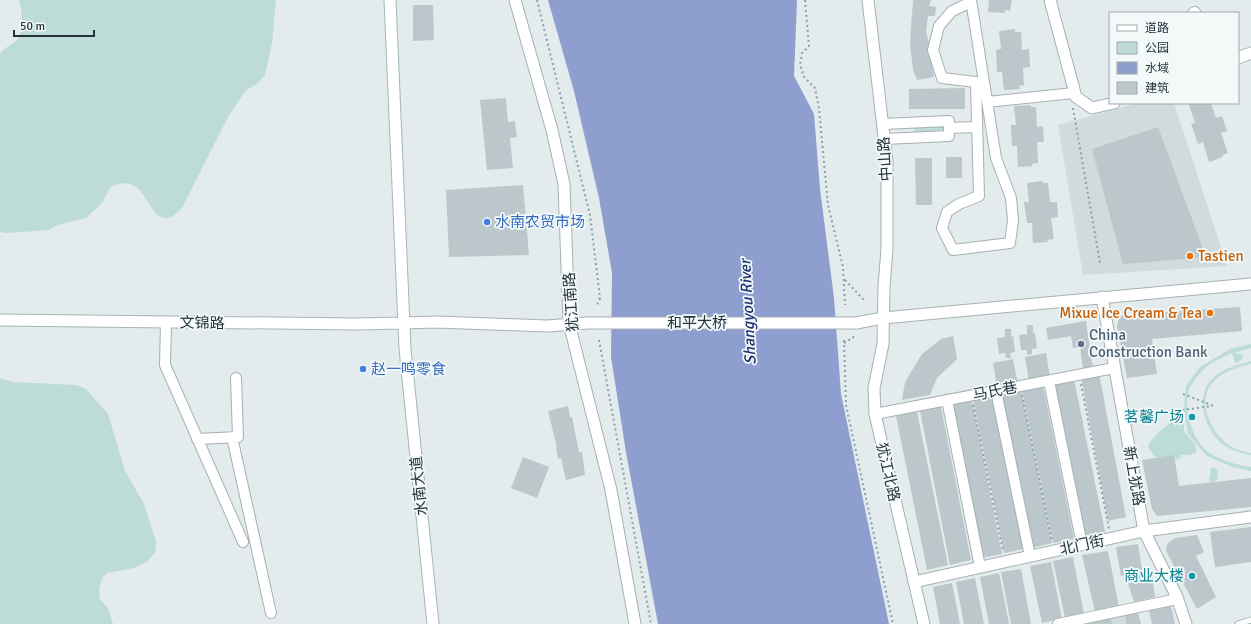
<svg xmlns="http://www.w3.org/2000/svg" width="1251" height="624" font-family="Signika,'Noto Sans SC',sans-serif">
	<rect width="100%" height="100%" fill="#e3ebec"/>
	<path fill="#d1dadc" d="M1138,103H1174L1227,266L1083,275L1058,125Z
		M1137,610L1141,624H1068Z"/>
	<path fill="#bddcd8" d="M19,0H276L272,43L265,75L257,84L246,90L228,117L182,208C146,246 153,163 110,188L102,203L86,218L58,225L48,230L8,233L0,232V53C5,47 13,45 18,39C24,30 22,10 19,0Z
		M945,125V132L915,134L914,127Z
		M1251,344V348L1233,353L1242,354L1243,358L1236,364L1232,353C1223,358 1209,363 1203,370C1198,375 1193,382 1190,387C1181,407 1193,443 1211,454C1223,461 1237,465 1251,467V471L1232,467L1207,456L1188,434L1184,410L1186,386L1200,367L1230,349Z
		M1251,361V364C1238,367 1225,371 1215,380C1193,400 1213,439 1236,449C1240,451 1246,452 1251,453V455C1240,453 1229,450 1220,442C1204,427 1195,396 1212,379C1223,368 1237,365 1251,361Z
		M0,378L13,382L76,385L86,389L108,414L125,471L144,504L156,541L155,552L148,561L134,568L107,573L103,577L99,588L100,599L108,608L113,624H0Z
		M1179,417L1184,424V431L1195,444L1197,452L1190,455H1181L1180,459L1173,460L1155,457L1148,447C1151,437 1170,422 1179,417Z
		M1211,467L1216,468L1218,472L1217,480L1214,483L1209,481Z"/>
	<path fill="#8e9ecf" d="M548,0H797L794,76L814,114L820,189L834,298L841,394L889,624H658L626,452L611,357L612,273L599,198L574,91Z"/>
	<path fill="#bbc7ca" d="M913,0H931L929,6L936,7L935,16H928L926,31L930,47L937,59L931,60L934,77L917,80L913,70L910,43Z
		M989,0H1012L1010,11L1005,10V13L988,12Z
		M413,5H433L434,40L413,41Z
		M1015,29V32H1021L1022,50L1029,49L1030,67L1023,68L1024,85L1019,86L1020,89L1004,90L1002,72H997L996,50L1001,49L999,31Z
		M965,88V109H909V89Z
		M506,98L508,122L515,121L517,137L510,138L513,168L487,170L480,100Z
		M1194,103H1211L1216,118L1222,116L1227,131L1221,133L1228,153L1222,155L1223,157L1209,162L1203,142L1198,144L1191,124L1195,123L1189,105Z
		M1030,105L1031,107H1036L1037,127L1043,126L1044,142H1037L1038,163L1032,164V166L1018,167L1017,146H1012L1011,125H1016L1014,106Z
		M1158,127L1206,257L1123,264L1092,149Z
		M946,157H962V178H946Z
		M915,158H932V205H916Z
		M1043,181V183H1048L1050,202H1057L1058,217L1051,218L1054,239L1047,240L1048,242L1033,243L1032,223H1027L1024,202H1029L1027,183Z
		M523,185L529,255L449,257L446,190Z
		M1240,307L1242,331L1152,339L1157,374L1127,378L1117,326L1119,317L1123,315Z
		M1086,321L1093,369L1083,370L1080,347L1073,348L1071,336L1048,340L1046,328Z
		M1027,325H1033V333H1035L1037,348L1032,349V354L1027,355V350H1021L1019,335L1027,334Z
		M1005,329H1011V337L1013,336L1015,352L1010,353L1011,358H1006L1005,353L999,354L997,338L1005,337Z
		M953,336L957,359L937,378L930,395L902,400L905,382L922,354L941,339Z
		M1046,353L1050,377L1029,380L1025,357Z
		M1013,359L1018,384L997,387L993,363Z
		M1099,373L1126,517L1108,521L1081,377Z
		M1074,379L1105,532L1084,536L1053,383Z
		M1043,385L1074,539L1053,543L1022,390Z
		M1021,390L1052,543L1031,548L1000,394Z
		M994,396L1024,549L1004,553L973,400Z
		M972,400L1002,554L982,558L951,405Z
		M568,406L570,417H572L579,452H582L585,475L566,480L561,458L558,459L556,447H557L548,411Z
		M941,407L971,560L950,565L920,411Z
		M917,412L948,565L927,570L896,416Z
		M1174,455L1179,486L1251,478V507L1157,516L1152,509L1142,460Z
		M523,457L549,467L537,498L511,488Z
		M1251,527V562L1215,567L1210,532Z
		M1197,535L1204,552L1196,556L1216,597L1197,609L1166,551L1167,544L1175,538Z
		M1138,544L1142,569L1151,568L1155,597L1134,602L1128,583H1131L1129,574L1121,576L1116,547Z
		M1108,551L1119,607L1095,612L1082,555Z
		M1073,557L1084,614L1065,618L1053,561Z
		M1051,562L1062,619L1042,623L1030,566Z
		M1021,569L1031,624H1011L1001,572Z
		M999,573L1009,624H989L980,577Z
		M975,578L984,624H964L956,582Z
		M952,583L960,624H940L933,587Z
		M1170,602L1175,624H1152L1148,606Z
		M1137,610L1141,624H1127L1124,613Z
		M1110,615L1112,624H1072Z"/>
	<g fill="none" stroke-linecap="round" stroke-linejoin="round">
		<g stroke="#a6b0b4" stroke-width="7">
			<path id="service" d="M1238,624L1251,620"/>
		</g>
		<g stroke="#a6b0b4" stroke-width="12">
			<path id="minor" d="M971,2L952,11L939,26L933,50L942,78L976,82L979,196L959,204L947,212L942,228L953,250L1010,243L1013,220L1011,198L996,158L971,0
				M1193,13L1195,12
				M987,102L1074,93
				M883,124L949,121V136L884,139
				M949,128L976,127
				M166,322L165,365L243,542
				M1049,381L1082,545
				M996,391L1030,556
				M947,400L980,567
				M875,414L1114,368
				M232,437L271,613
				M197,439L238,437L236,378
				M1058,624L1177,599"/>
		</g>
		<g stroke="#a6b0b4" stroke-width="13">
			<path id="tertiary" d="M515,0L552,130L564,184L569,323L611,490L635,624
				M868,0L887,162V249L884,286L883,344L874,388L875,414L924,624
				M1050,0L1076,97L1092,108L1114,103
				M1238,58L1251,53
				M1102,297L1144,531L1177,597L1186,624
				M404,323L437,322L547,326L587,323
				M856,323L883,318L1251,284
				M914,582L1144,531L1251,517"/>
		</g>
		<g stroke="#a5b5ba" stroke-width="13">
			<path id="secondary" d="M390,0L405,349L433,624
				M0,320L356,324L404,323"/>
		</g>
		<path stroke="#85a3ae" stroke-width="2" stroke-dasharray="2 3" stroke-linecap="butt" d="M537,0L590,215L600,298L596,307
			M805,0L809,46L802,53L800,65L804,77L815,88L819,109L828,205L843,267L845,305
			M1073,108L1100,263
			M845,280L864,300
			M599,340L651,624
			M844,340L846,405L893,624
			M844,343L855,336
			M1081,384L1109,529
			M1183,394L1214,406
			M1022,395L1052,542
			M973,405L1003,551
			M1182,410L1212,406"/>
		<use href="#service" stroke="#fff" stroke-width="5"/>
		<use href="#minor" stroke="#fff" stroke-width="10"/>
		<use href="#tertiary" stroke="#fff" stroke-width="11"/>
		<use href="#secondary" stroke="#fff" stroke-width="11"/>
		<g stroke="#a6b0b4" stroke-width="13" stroke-linecap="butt">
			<path id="tertiary-bridge" d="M587,323H856"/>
		</g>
		<use href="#tertiary-bridge" stroke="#fff" stroke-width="11"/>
	</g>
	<g fill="#3f7fe0" stroke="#f3f8f9" stroke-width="1.5">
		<circle cx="487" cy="222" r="4"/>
		<circle cx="363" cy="369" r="4"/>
	</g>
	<g fill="#e8710a" stroke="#f3f8f9" stroke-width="1.5">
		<circle cx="1190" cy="256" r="4"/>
		<circle cx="1210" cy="313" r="4"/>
	</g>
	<circle fill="#5c6f8a" stroke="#f3f8f9" stroke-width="1.5" cx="1081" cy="344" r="4"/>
	<g fill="#0f9aa8" stroke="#f3f8f9" stroke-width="1.5">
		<circle cx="1192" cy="417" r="4"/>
		<circle cx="1192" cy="576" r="4"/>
	</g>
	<g text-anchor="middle" stroke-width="3.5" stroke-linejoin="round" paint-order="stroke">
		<g font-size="15" fill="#23343d" stroke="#f3f8f9">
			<text transform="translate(885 159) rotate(-94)" y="5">中山路</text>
			<text transform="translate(571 302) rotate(-94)" y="5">犹江南路</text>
			<text transform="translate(202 323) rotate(1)" y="5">文锦路</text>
			<text x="697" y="328">和平大桥</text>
			<text transform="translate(995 391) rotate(-11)" y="5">马氏巷</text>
			<text transform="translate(888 472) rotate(77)" y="5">犹江北路</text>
			<text transform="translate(1134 476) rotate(80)" y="5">新上犹路</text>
			<text transform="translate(419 486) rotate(-96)" y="5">水南大道</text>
			<text transform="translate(1082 545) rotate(-12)" y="5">北门街</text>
		</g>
		<g font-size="15" fill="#366cbe" stroke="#f3f8f9" text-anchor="start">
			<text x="495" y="227">水南农贸市场</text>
			<text x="371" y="374">赵一鸣零食</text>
		</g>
		<g font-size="15" fill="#c56008" stroke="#f3f8f9" text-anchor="start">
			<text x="1198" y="261">Tastien</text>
			<text x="1202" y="318" text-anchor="end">Mixue Ice Cream &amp; Tea</text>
		</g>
		<g font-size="15" fill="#4e5e75" stroke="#f3f8f9" text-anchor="start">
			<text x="1089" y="340">China<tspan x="1089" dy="17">Construction Bank</tspan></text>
		</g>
		<g font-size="15" fill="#0d838f" stroke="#f3f8f9" text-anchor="end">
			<text x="1184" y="422">茗馨广场</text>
			<text x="1184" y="581">商业大楼</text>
		</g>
		<g font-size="16" font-style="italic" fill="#203476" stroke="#f3f8f9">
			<text transform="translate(747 312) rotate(-93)" y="6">Shangyou River</text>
		</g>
	</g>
	<rect x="1109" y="12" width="130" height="92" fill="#f3f8f9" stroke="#a0aaae"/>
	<rect x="1117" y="25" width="20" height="6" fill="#ffffff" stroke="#a0aaae"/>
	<text x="1145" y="32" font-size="12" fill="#23343d">道路</text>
	<rect x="1117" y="42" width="20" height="12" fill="#bddcd8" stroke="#a0aaae"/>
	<text x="1145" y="52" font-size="12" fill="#23343d">公园</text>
	<rect x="1117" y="62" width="20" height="12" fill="#8e9ecf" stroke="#a0aaae"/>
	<text x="1145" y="72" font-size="12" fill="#23343d">水域</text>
	<rect x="1117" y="82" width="20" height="12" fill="#bbc7ca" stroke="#a0aaae"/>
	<text x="1145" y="92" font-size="12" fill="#23343d">建筑</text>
	<path d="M14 30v6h80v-6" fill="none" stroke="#23343d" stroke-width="2"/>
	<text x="20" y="30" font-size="12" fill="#23343d" stroke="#f3f8f9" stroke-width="3" paint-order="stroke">50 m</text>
</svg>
